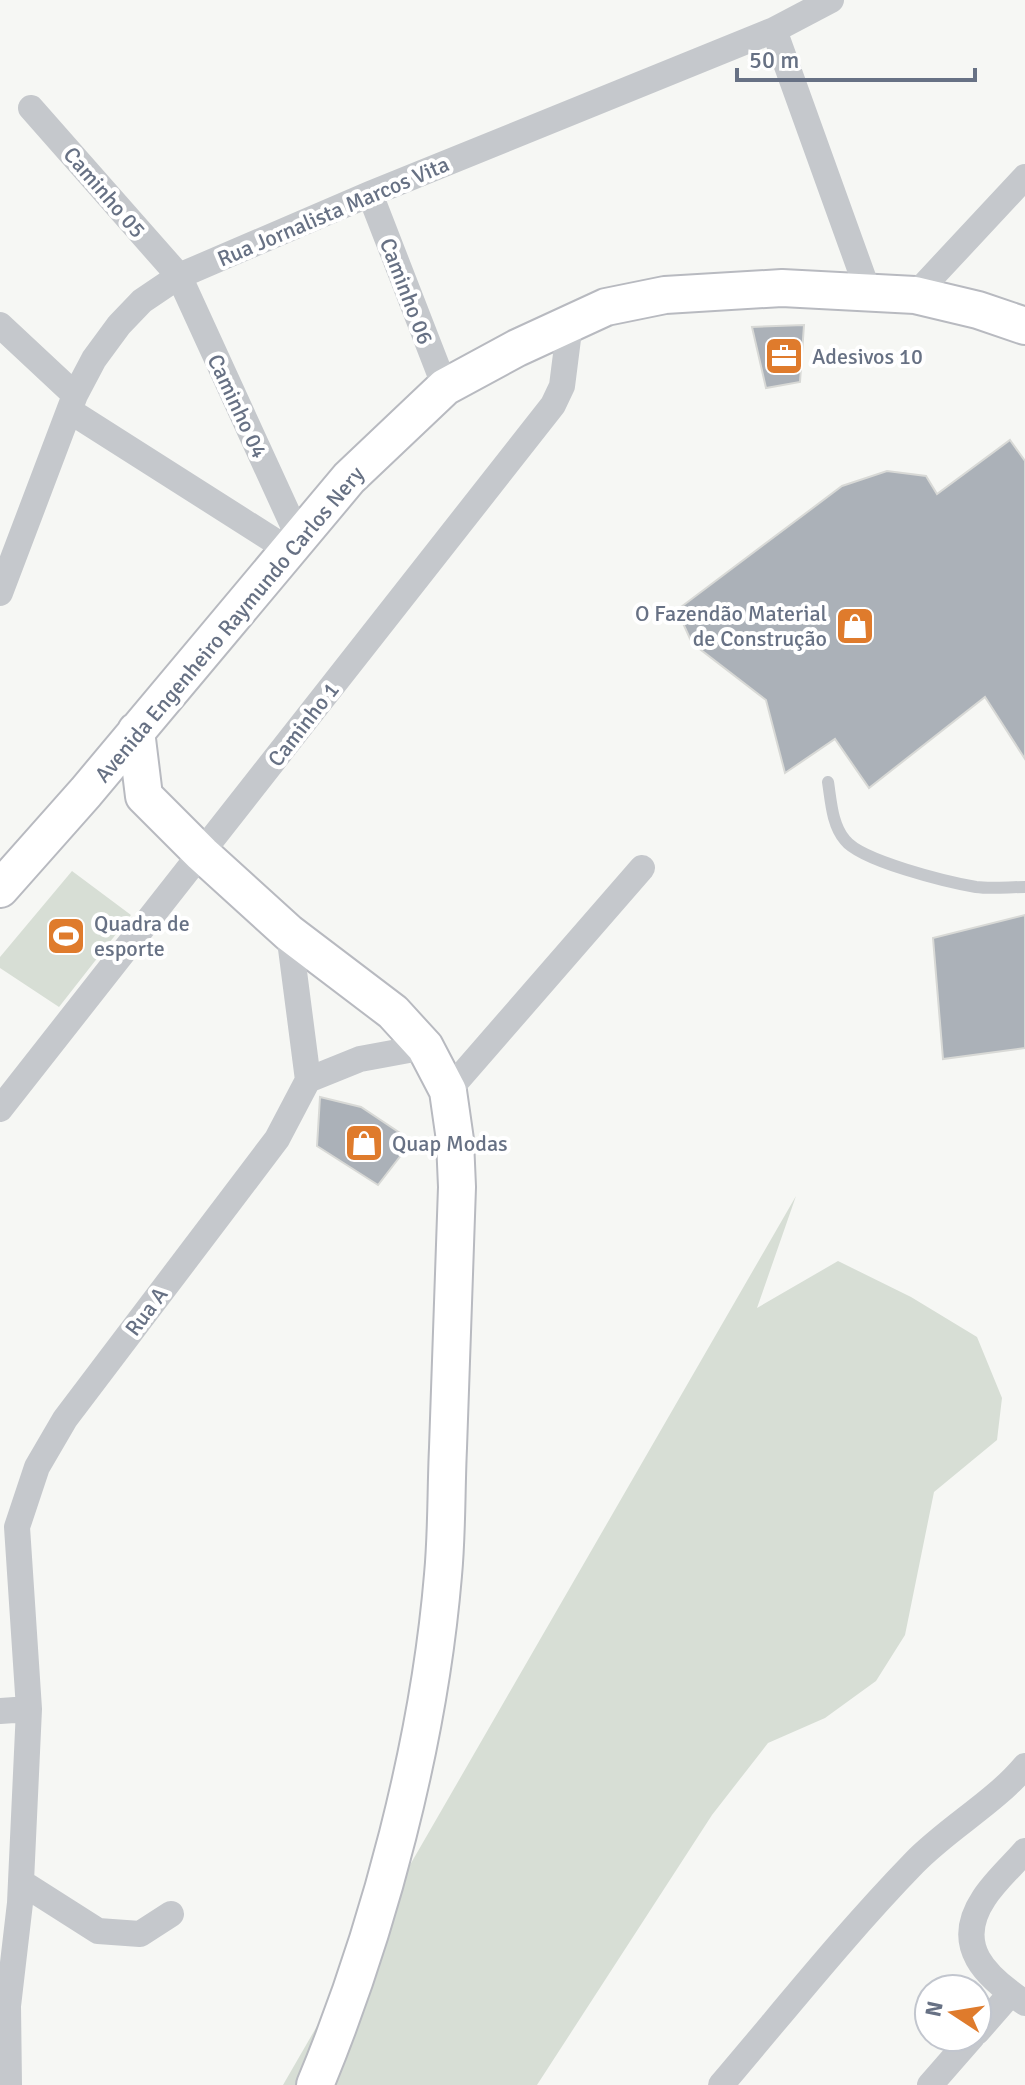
<svg xmlns="http://www.w3.org/2000/svg" width="1025" height="2085" font-family="Signika,sans-serif">
	<rect width="100%" height="100%" fill="#f6f7f4"/>
	<path fill="#d7ded5" d="M72,871L131,915L59,1007L0,968V957Z
		M796,1196L757,1308L838,1261L911,1297L977,1337L1002,1398L997,1440L934,1492L905,1635L876,1681L825,1718L768,1743L712,1815L537,2085H283Z"/>
	<path fill="#abb1b8" stroke="#d8d9d6" stroke-width="2" d="M804,325L800,382L766,388L752,327Z
		M1010,440L1025,461V759L985,697L869,788L835,739L785,773L766,700L692,643L677,610L842,486L887,471L926,476L937,494Z
		M1025,915V1048L943,1059L933,938Z
		M320,1097L361,1107L412,1141L378,1185L317,1146Z"/>
	<g fill="none" stroke-linecap="round" stroke-linejoin="round">
		<g stroke="#b8bac0" stroke-width="40">
			<path id="secondary" d="M136,731L144,796L202,854L289,933L393,1012L425,1047L448,1091L455,1140L457,1187C454,1274 451,1361 448,1448C446,1490 447,1533 443,1575C429,1742 379,1931 315,2085
				M0,889L86,792L349,478L445,387L517,348L606,307L665,295L782,288L915,295L978,310L1025,326"/>
		</g>
		<path stroke="#c5c8cc" stroke-width="12" d="M828,782C831,801 832,825 845,840C861,861 947,882 976,887C991,889 1009,887 1025,887"/>
		<path stroke="#c5c8cc" stroke-width="26" d="M774,30L868,291
			M31,108L179,276L298,536
			M370,194L445,387
			M915,295L1025,177
			M0,325L75,395
			M70,411L287,549
			M0,593L75,395L94,359L119,325L142,301L179,276L370,194L774,30L831,0
			M308,1080L360,1059L425,1047
			M448,1091L642,868
			M0,1109L553,405L562,386L570,323
			M0,1711L29,1709
			M1025,1851C1012,1866 995,1881 984,1898C952,1946 986,1977 1025,2003
			M21,1882L98,1931L140,1934L171,1914
			M977,2032L1011,1993
			M9,2085L8,2006L20,1903L29,1709L17,1527L37,1467L65,1419L277,1139L308,1080L289,933
			M721,2085C785,2010 846,1933 914,1863C949,1827 993,1804 1025,1766
			M930,2085L972,2037"/>
		<use href="#secondary" stroke="#fff" stroke-width="36"/>
	</g>
	<defs>
		<g id="office-square" transform="scale(2)"><rect x="-9" y="-9" width="18" height="18" rx="4" fill="#df7b2c" stroke="#fff"/><path d="M-6-3h4V-5.5h4V-3h4V5H-6ZM-1-4.5V-3h2v-1.5ZM-6 0V1H6V0Z" fill="#fff"/></g>
		<g id="shop-square" transform="scale(2)"><rect x="-9" y="-9" width="18" height="18" rx="4" fill="#df7b2c" stroke="#fff"/><path d="M-5-2.5h2.3a2.7 3.5 0 0 1 5.4 0H5L5.5 6h-11ZM-1.5-2.5h3a1.5 2.3 0 0 0-3 0Z" fill="#fff"/></g>
		<g id="stadium-square" transform="scale(2)"><rect x="-9" y="-9" width="18" height="18" rx="4" fill="#df7b2c" stroke="#fff"/><path d="M0-5a6.5 5 0 1 0 0 10a6.5 5 0 1 0 0-10ZM-3.5-1.8h7v3.6h-7Z" fill="#fff"/></g>
	</defs>
	<g fill-rule="evenodd">
		<use href="#office-square" x="784" y="356"/>
		<use href="#shop-square" x="855" y="626"/>
		<use href="#stadium-square" x="66" y="936"/>
		<use href="#shop-square" x="364" y="1143"/>
	</g>
	<g text-anchor="middle" stroke-width="8" stroke-linejoin="round" paint-order="stroke">
		<g font-size="22" fill="#677184" stroke="#fff">
			<text transform="translate(105 192) rotate(49)" y="8">Caminho 05</text>
			<text transform="translate(333 211) rotate(-23)" y="8">Rua Jornalista Marcos Vita</text>
			<text transform="translate(407 291) rotate(69)" y="8">Caminho 06</text>
			<text transform="translate(238 406) rotate(65)" y="8">Caminho 04</text>
			<text transform="translate(229 624) rotate(-50)" y="8">Avenida Engenheiro Raymundo Carlos Nery</text>
			<text transform="translate(303 724) rotate(-52)" y="8">Caminho 1</text>
			<text transform="translate(146 1311) rotate(-53)" y="8">Rua A</text>
		</g>
		<g font-size="22" fill="#677184" stroke="#fff" text-anchor="start">
			<text x="812" y="364">Adesivos 10</text>
			<text x="827" y="621" text-anchor="end">O Fazendão Material<tspan x="827" dy="25">de Construção</tspan></text>
			<text x="94" y="931">Quadra de<tspan x="94" dy="25">esporte</tspan></text>
			<text x="392" y="1151">Quap Modas</text>
		</g>
	</g>
	<g transform="translate(953 2013) rotate(282)"><circle r="38" fill="#ffffff" stroke="#c2c6ce" stroke-width="2"/>
	<path d="M0-6L14 30L0 20L-14 30Z" fill="#df7b2c"/>
	<text y="-12" font-size="22" font-weight="bold" text-anchor="middle" fill="#677184">N</text>
	</g>
	<path d="M737 68v12h238v-12" fill="none" stroke="#677184" stroke-width="4"/>
	<text x="749" y="68" font-size="24" fill="#677184" stroke="#ffffff" stroke-width="6" paint-order="stroke">50 m</text>
</svg>
